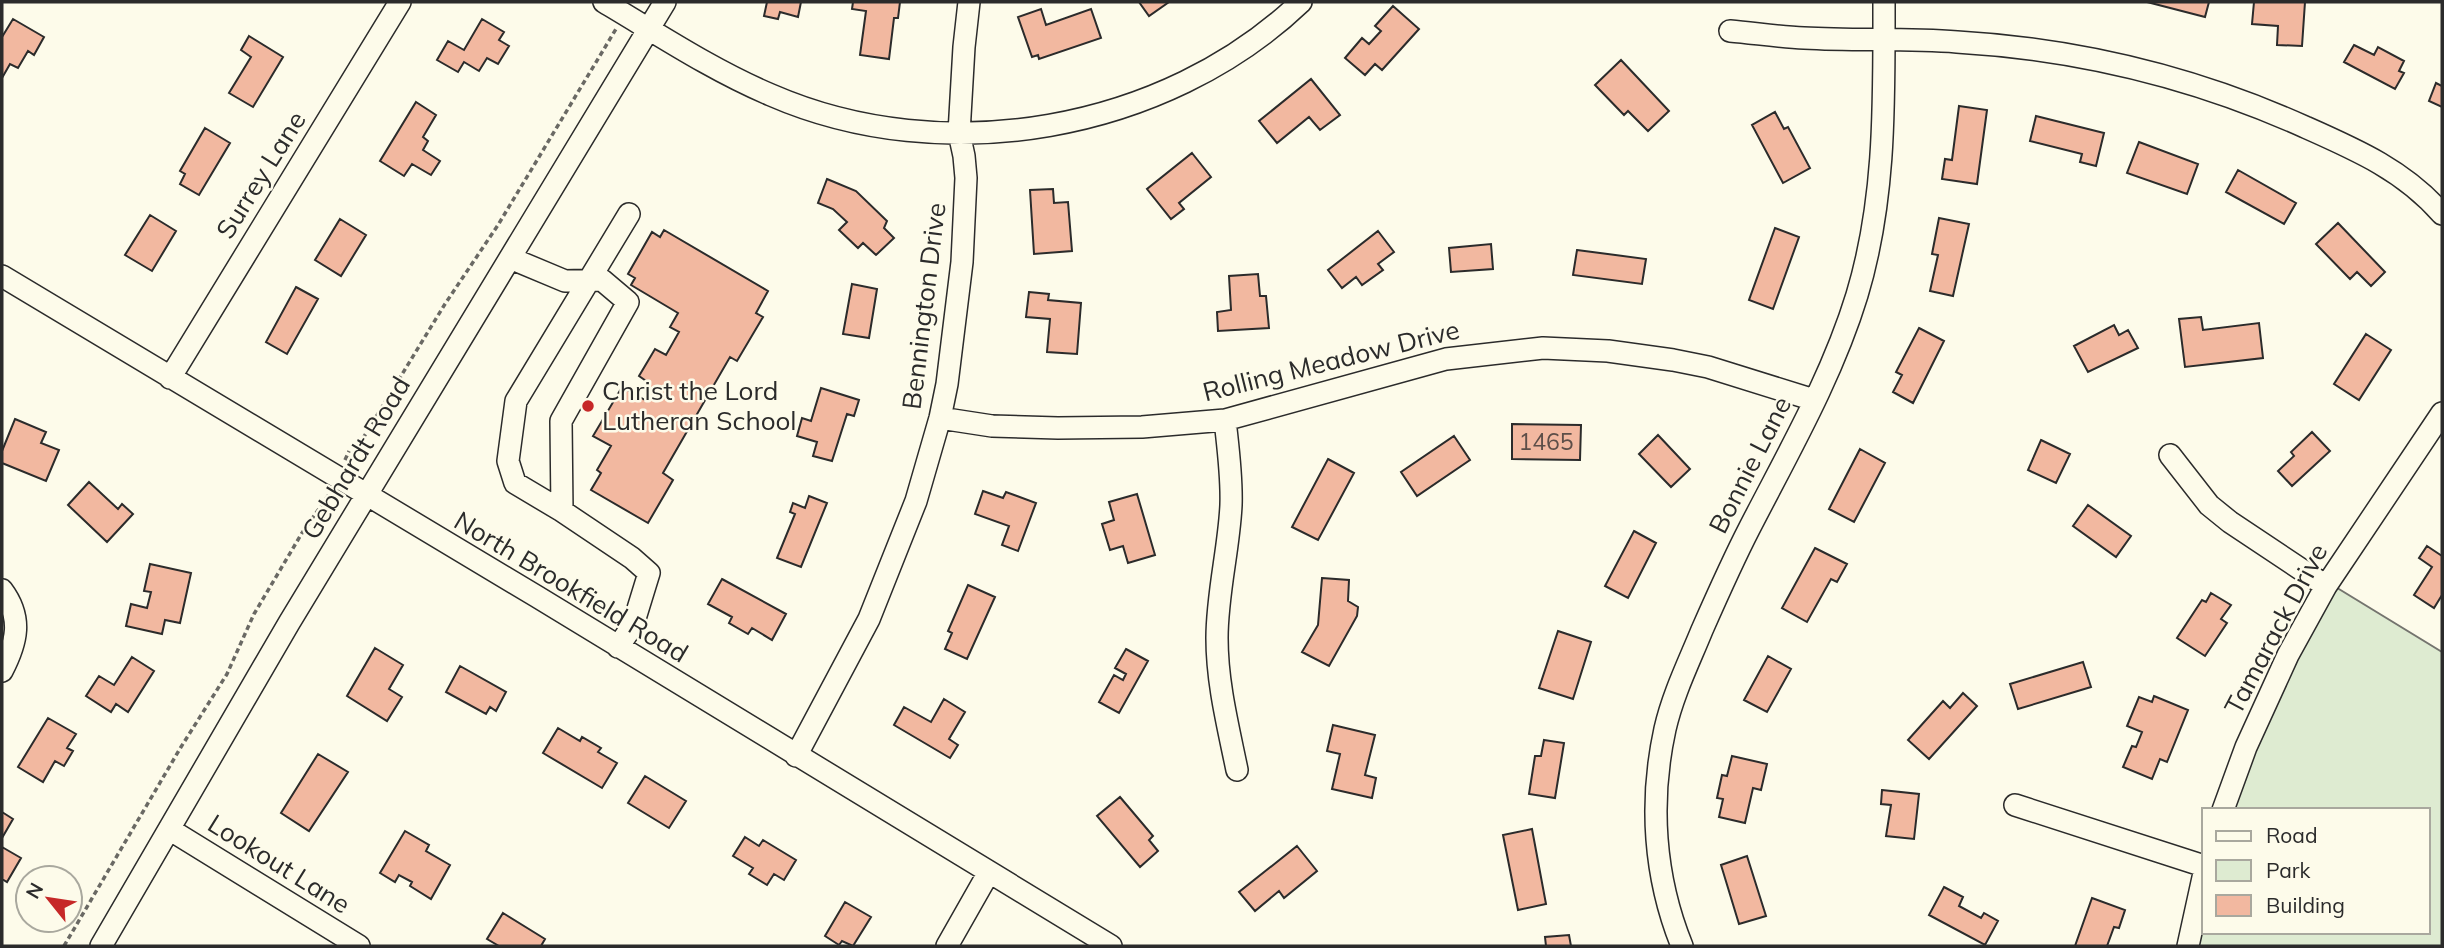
<svg xmlns="http://www.w3.org/2000/svg" width="2444" height="948" font-family="Mulish,sans-serif">
	<rect width="100%" height="100%" fill="#fdfbea"/>
	<path fill="#deebd1" stroke="#74746e" stroke-width="2" d="M2334,586L2442,652V946H2194L2204,902V932H2428V810H2229L2258,733Z"/>
	<path fill="#f2b8a0" stroke="#2b2b2b" stroke-width="2" d="M767,2H801L798,17L780,12L778,19L764,16Z
		M853,2H900L898,18H894L889,59L860,55L866,11L852,9Z
		M1139,2H1169L1149,16Z
		M2147,2H2209L2205,17Z
		M2254,2H2305L2302,46L2277,45L2278,26L2252,24Z
		M1393,6L1419,29L1382,70L1375,64L1365,75L1345,58L1362,38L1369,44L1381,31L1375,26Z
		M1041,9L1046,25L1091,9L1101,38L1039,59L1038,55L1032,57L1018,17Z
		M13,19L44,37L34,55L28,51L18,68L10,64L2,78V37Z
		M482,19L504,32L499,40L509,46L498,64L487,58L479,71L464,62L458,72L437,60L448,41L464,50Z
		M249,36L283,57L253,107L229,93L251,57L241,50Z
		M2354,45L2374,55L2378,47L2404,61L2399,71L2404,73L2395,89L2344,62Z
		M1621,60L1669,111L1648,131L1628,111L1624,115L1595,85Z
		M1311,79L1340,115L1320,130L1309,117L1277,143L1259,121Z
		M2436,83L2442,86V107L2429,101Z
		M416,102L436,115L423,137L428,141L423,150L440,161L431,175L412,164L404,176L380,161Z
		M1959,106L1987,110L1977,184L1942,179L1945,159L1952,160Z
		M1775,112L1784,129L1788,127L1810,168L1783,183L1752,125Z
		M2036,116L2104,133L2096,166L2080,162L2082,154L2030,141Z
		M205,128L230,143L199,195L180,184L185,174L180,171Z
		M2139,142L2198,164L2187,194L2127,173Z
		M1192,153L1211,177L1179,203L1184,209L1171,219L1147,189Z
		M2238,170L2296,203L2284,224L2226,192Z
		M827,179L856,191L887,221L884,228L894,238L876,255L863,243L858,248L839,230L847,222L833,209L818,203Z
		M1053,189L1054,203L1068,202L1072,251L1034,254L1030,190Z
		M150,215L176,231L152,271L125,255Z
		M1939,218L1969,224L1953,296L1930,291L1938,255L1932,254Z
		M340,219L366,235L341,276L315,260Z
		M2338,223L2385,272L2371,286L2357,272L2350,279L2316,244Z
		M1775,228L1799,237L1773,309L1749,300Z
		M664,230L768,291L756,313L763,317L737,361L730,357L663,473L673,480L648,523L591,490L601,473L597,470L611,446L593,436L622,387L645,400L650,392L645,389L649,383L639,376L655,349L666,355L679,332L670,327L678,313L631,285L635,278L628,274L652,232L660,237Z
		M1378,231L1394,252L1378,264L1383,270L1362,285L1356,277L1342,288L1328,270Z
		M1491,244L1493,269L1451,272L1449,248Z
		M1577,250L1646,259L1642,284L1573,275Z
		M1258,274L1260,296H1266L1269,328L1218,331L1217,312L1231,310L1229,276Z
		M852,284L877,289L869,338L843,334Z
		M296,287L318,299L287,354L266,342Z
		M1029,292L1049,294L1048,300L1081,303L1077,354L1047,352L1050,319L1026,317Z
		M2201,317L2203,330L2259,323L2263,358L2185,367L2179,319Z
		M2114,325L2119,335L2128,330L2138,348L2088,372L2074,346Z
		M1919,328L1944,341L1913,403L1893,392L1902,375L1896,372Z
		M2366,334L2391,350L2359,400L2334,384Z
		M821,388L859,400L854,416L847,414L832,461L813,456L817,442L797,436L802,418L811,421Z
		M15,419L46,432L41,443L59,450L46,481L2,463V451Z
		M1512,424L1581,425L1580,460L1512,459Z
		M2312,432L2330,451L2292,486L2278,471L2294,456L2291,452Z
		M1658,435L1690,469L1671,487L1639,454Z
		M1454,436L1470,460L1417,496L1401,472Z
		M2041,440L2070,454L2056,483L2028,470Z
		M1860,449L1885,463L1854,522L1829,509Z
		M1328,459L1354,473L1318,540L1292,527Z
		M89,482L118,509L122,504L133,514L107,542L68,505Z
		M983,491L1003,498L1006,492L1036,503L1018,551L1002,545L1009,526L975,514Z
		M1137,494L1155,555L1128,563L1123,546L1110,550L1102,524L1114,520L1109,502Z
		M809,496L827,503L801,567L777,558L795,514L790,512L793,503L805,508Z
		M2088,505L2131,536L2116,557L2073,526Z
		M1634,531L1656,543L1628,598L1605,586Z
		M2427,546L2442,556V595L2434,608L2414,595L2432,567L2419,558Z
		M1815,548L1847,564L1837,582L1831,579L1807,622L1782,608Z
		M150,564L191,573L180,623L165,620L162,634L126,626L131,604L147,608L151,592L144,591Z
		M1322,578L1349,580L1348,601L1358,607L1357,616L1329,666L1302,652L1318,625Z
		M722,579L786,614L772,640L752,628L748,634L729,623L732,617L708,604Z
		M968,585L995,597L967,659L945,649L952,633L948,631Z
		M2211,593L2231,605L2221,619L2227,623L2205,656L2177,638L2202,600L2206,602Z
		M1558,631L1591,642L1573,699L1539,688Z
		M375,648L403,665L389,689L402,697L387,721L347,696Z
		M1126,649L1148,661L1119,713L1099,702L1114,675L1123,680L1126,674L1115,668Z
		M1768,656L1791,669L1767,712L1744,700Z
		M132,657L154,671L128,712L116,704L111,712L86,696L99,676L114,685Z
		M2083,662L2091,687L2018,709L2010,684Z
		M460,666L506,692L496,711L490,707L486,714L446,692Z
		M1963,693L1977,706L1929,759L1908,740L1943,701L1950,708Z
		M2154,696L2188,710L2167,762L2160,759L2152,779L2123,767L2132,746L2136,747L2142,732L2127,726L2139,697L2152,702Z
		M944,699L965,712L949,739L958,745L950,758L894,725L904,707L931,722Z
		M48,718L76,734L67,748L73,751L64,766L55,761L43,782L18,767Z
		M1333,725L1375,735L1365,775L1376,778L1372,798L1332,789L1340,754L1327,751Z
		M558,728L580,741L582,737L601,748L598,752L617,763L602,788L543,753Z
		M1544,740L1564,743L1555,798L1529,794L1535,756H1541Z
		M318,754L348,772L309,831L281,813Z
		M1732,756L1767,764L1761,790L1753,788L1745,823L1719,817L1723,799L1717,798L1722,775L1727,776Z
		M645,776L686,801L669,828L628,803Z
		M1882,790L1919,794L1914,839L1886,836L1891,805L1881,804Z
		M1120,797L1153,836L1149,840L1158,851L1140,867L1097,816Z
		M2,812L13,819L2,838Z
		M1532,829L1546,904L1518,910L1503,835Z
		M405,831L429,845L426,851L450,865L431,899L410,886L412,882L399,875L395,882L380,873Z
		M745,837L759,846L763,840L796,860L784,880L774,874L767,885L749,874L753,868L733,856Z
		M1297,846L1317,871L1284,898L1279,891L1255,911L1239,892Z
		M2,847L21,858L7,882L2,879Z
		M1747,856L1766,916L1739,924L1721,865Z
		M1944,887L1963,897L1959,906L1981,918L1984,913L1998,921L1985,945L1929,915Z
		M2092,898L2125,910L2119,928L2114,927L2107,946H2075Z
		M845,902L871,917L853,946L842,941L839,945L825,936Z
		M503,913L545,939L541,946H499L487,939Z
		M1569,935L1571,946H1546L1545,937Z"/>
	<g fill="none" stroke-linecap="round" stroke-linejoin="round">
		<g stroke="#2b2b2b" stroke-width="24">
			<path id="minor" d="M604,2C658,34 712,70 771,95C943,170 1165,132 1301,2
				M1730,31C1754,33 1779,37 1804,38C1855,41 1906,38 1957,42C2077,49 2196,78 2305,127C2357,150 2405,171 2442,214
				M510,258L565,281L602,280L628,302L561,421L562,511L632,558L649,573L633,625L618,647
				M2,276L536,596L1111,946
				M170,378L400,2
				M940,418L992,426L1058,428L1142,427L1225,420L1446,359L1543,348L1608,351L1673,360L1708,367L1814,400
				M1225,420C1228,448 1232,476 1231,505C1229,549 1217,593 1217,638C1217,683 1228,726 1237,770
				M2170,455L2209,505L2230,522L2326,586
				M562,511L515,483L508,461L516,401L629,214
				M2,590C23,618 17,642 2,671
				M796,756L869,619L916,501L940,418L947,384L962,262L966,178L964,156L959,133L964,47L969,2
				M2015,805L2204,866
				M2223,810L2246,747L2288,655L2326,586L2442,413
				M169,829L359,946
				M101,946L289,623L665,2
				M947,946L989,872
				M1682,946C1654,877 1649,802 1665,729C1673,694 1689,662 1702,630C1717,596 1732,562 1749,529C1788,453 1832,377 1857,295C1886,199 1884,101 1884,2
				M2188,946L2204,873"/>
		</g>
		<path stroke="#6a6964" stroke-width="3.5" stroke-dasharray="5 3.5" stroke-linecap="butt" d="M354,453L445,304L498,225L616,29
			M345,460L349,451
			M64,946L181,747L227,674L254,614L302,533L330,493"/>
		<use href="#minor" stroke="#fdfbea" stroke-width="21"/>
	</g>
	<circle fill="#c62828" stroke="#fdfbea" stroke-width="2.5" cx="588" cy="406" r="7"/>
	<g text-anchor="middle" stroke-width="5" stroke-linejoin="round" paint-order="stroke">
		<g font-size="23" fill="#5d4e48">
			<text x="1546" y="450">1465</text>
		</g>
		<g font-size="26" fill="#2b2b2b" stroke="#fdfbea">
			<text transform="translate(261 175) rotate(-58)" y="9">Surrey Lane</text>
			<text transform="translate(924 306) rotate(-83)" y="9">Bennington Drive</text>
			<text transform="translate(1331 361) rotate(-14)" y="9">Rolling Meadow Drive</text>
			<text transform="translate(356 458) rotate(-59)" y="9">Gebhardt Road</text>
			<text transform="translate(1750 465) rotate(-63)" y="9">Bonnie Lane</text>
			<text transform="translate(571 587) rotate(31)" y="9">North Brookfield Road</text>
			<text transform="translate(2276 629) rotate(-62)" y="9">Tamarack Drive</text>
			<text transform="translate(279 864) rotate(32)" y="9">Lookout Lane</text>
		</g>
		<g font-size="26" fill="#2b2b2b" stroke="#fdfbea" text-anchor="start">
			<text x="602" y="400">Christ the Lord<tspan x="602" dy="30">Lutheran School</tspan></text>
		</g>
	</g>
	<rect width="2444" height="948" fill="none" stroke="#2b2b2b" stroke-width="7"/>
	<rect x="2202" y="808" width="228" height="126" fill="#fdfbea" stroke="#a9a89e" stroke-width="2"/>
	<rect x="2216" y="831" width="35" height="10" fill="#fdfbea" stroke="#a9a89e" stroke-width="2"/>
	<text x="2266" y="843" font-size="21" fill="#2b2b2b">Road</text>
	<rect x="2216" y="860" width="35" height="21" fill="#deebd1" stroke="#a9a89e" stroke-width="2"/>
	<text x="2266" y="878" font-size="21" fill="#2b2b2b">Park</text>
	<rect x="2216" y="895" width="35" height="21" fill="#f2b8a0" stroke="#a9a89e" stroke-width="2"/>
	<text x="2266" y="913" font-size="21" fill="#2b2b2b">Building</text>
	<g transform="translate(49 899) rotate(300)"><circle r="33" fill="#fdfbea" stroke="#a9a89e" stroke-width="2"/>
	<path d="M0-5L12 26L0 18L-12 26Z" fill="#c62828"/>
	<text y="-10" font-size="19" font-weight="bold" text-anchor="middle" fill="#2b2b2b">N</text>
	</g>
</svg>
